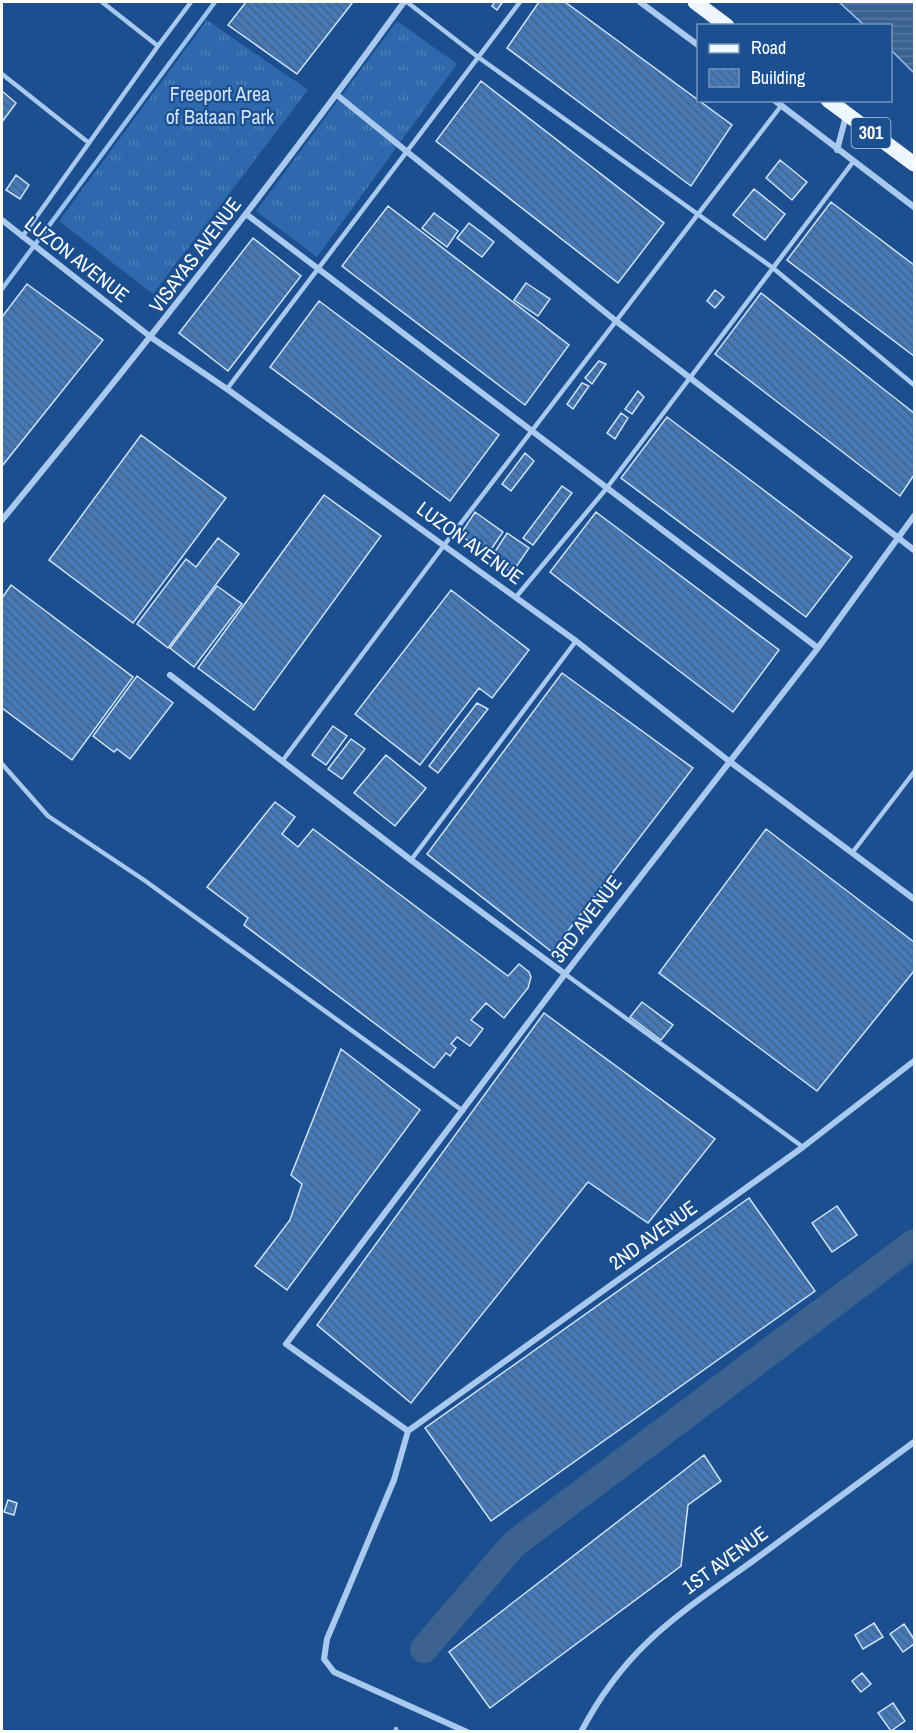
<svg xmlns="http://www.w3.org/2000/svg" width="916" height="1733" font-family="'Archivo Narrow',sans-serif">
	<defs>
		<pattern id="grass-tufts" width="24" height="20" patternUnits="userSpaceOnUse" patternTransform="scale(1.5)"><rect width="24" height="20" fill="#2e69ad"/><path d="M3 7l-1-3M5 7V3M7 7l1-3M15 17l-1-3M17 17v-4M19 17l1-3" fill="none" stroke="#4d80b9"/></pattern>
		<pattern id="water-rules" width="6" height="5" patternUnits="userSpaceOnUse" patternTransform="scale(1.5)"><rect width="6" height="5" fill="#3c6290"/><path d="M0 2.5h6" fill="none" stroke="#597aa1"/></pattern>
		<pattern id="building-back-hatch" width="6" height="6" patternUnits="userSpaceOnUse" patternTransform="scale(1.5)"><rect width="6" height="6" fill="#4478b7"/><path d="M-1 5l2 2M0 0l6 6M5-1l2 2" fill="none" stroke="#486282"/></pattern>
	</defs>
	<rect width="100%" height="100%" fill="#1b4f8f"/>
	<path fill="url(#grass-tufts)" d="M207,20L308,90L153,294L59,221Z
		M397,21L457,64L317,257L256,211Z"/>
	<path fill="url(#water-rules)" stroke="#9cc4f0" stroke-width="1.5" d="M839,2H914V73L891,50L890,26L864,25Z"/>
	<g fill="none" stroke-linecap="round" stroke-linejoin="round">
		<path stroke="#9cc4f0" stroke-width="4.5" d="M2,289L215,2
			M396,1732V1729"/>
		<path stroke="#3c6290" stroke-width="28" d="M424,1649L514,1544L914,1243"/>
	</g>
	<path fill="url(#building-back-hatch)" stroke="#cfe3fa" stroke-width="1.5" d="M246,2H353L297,74L228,25Z
		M495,2L502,3L497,10L492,6Z
		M539,2H565L732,125L691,186L507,48Z
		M481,81L664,223L618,283L436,141Z
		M2,91L16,103L2,122Z
		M780,160L807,182L792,200L766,178Z
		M16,175L29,185L20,199L6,190Z
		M754,189L785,214L765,240L733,215Z
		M831,202L914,265V356L787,260Z
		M388,206L569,345L525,405L342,266Z
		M434,213L458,231L447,247L422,228Z
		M469,223L494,242L482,257L457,238Z
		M253,238L301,276L228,371L179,333Z
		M526,283L550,299L538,316L514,300Z
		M27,284L103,340L2,466V317Z
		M715,290L724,297L715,308L707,301Z
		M761,293L914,413V475L900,496L715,354Z
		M319,301L499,435L450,501L270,367Z
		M599,361L606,364L592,384L585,378Z
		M582,383L589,386L573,409L567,404Z
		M638,391L644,397L632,414L625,409Z
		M621,413L628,418L615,439L607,433Z
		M667,417L852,557L806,617L621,478Z
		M141,435L226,498L133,623L49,560Z
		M525,453L534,461L511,491L502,484Z
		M562,486L572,493L533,545L523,538Z
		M324,495L381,536L254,710L198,668Z
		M475,512L503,532L488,554L460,535Z
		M596,512L779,650L733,712L550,572Z
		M507,533L529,548L512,573L491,558Z
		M218,538L239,554L168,648L137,624L186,559L196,567Z
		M11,585L133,677L72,760L2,708V598Z
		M217,586L242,604L194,667L170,648Z
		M451,590L529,650L492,698L479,688L420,765L355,714Z
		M562,673L693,768L552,952L427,854Z
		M137,676L173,703L130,759L117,749L114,752L93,736Z
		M477,703L488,709L438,773L429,766Z
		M333,726L347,736L326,765L312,755Z
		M351,739L365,749L342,779L328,769Z
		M386,755L426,788L395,826L354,793Z
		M275,802L295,817L282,834L298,847L313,829L508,976L519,964L529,972L531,977L528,988L504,1018L486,1003L471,1020L483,1029L470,1046L457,1037L451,1044L456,1048L450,1056L446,1053L434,1068L244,925L248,918L207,887Z
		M766,829L914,942V971L817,1091L659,973Z
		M642,1002L673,1025L661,1040L630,1017Z
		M544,1013L715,1139L648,1223L588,1182L411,1403L317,1325Z
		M341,1049L420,1110L287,1290L255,1266L290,1220L302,1184L291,1175Z
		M749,1198L815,1291L491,1521L425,1428Z
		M837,1206L857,1235L832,1252L812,1223Z
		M704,1455L721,1481L688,1505L681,1566L490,1708L449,1652Z
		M8,1500L17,1503L14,1515L4,1512Z
		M874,1623L883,1637L863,1649L855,1635Z
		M904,1624L914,1639V1644L903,1652L890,1634Z
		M862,1673L871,1684L861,1692L852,1681Z
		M893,1703L905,1721L891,1731L878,1713Z"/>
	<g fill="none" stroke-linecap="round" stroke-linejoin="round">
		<path stroke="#a9c9ee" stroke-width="4.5" d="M407,2L478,57L773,268L914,385
			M158,46L191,2
			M2,74L89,143
			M22,237L158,46L102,2
			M227,389L520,2
			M516,597L606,489L853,162
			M283,760L445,544L781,106
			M2,764L48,816L144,880L463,1111
			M852,853L914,772
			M411,860L576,641
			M565,974L803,1147"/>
		<path stroke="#a9c9ee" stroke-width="6" d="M640,2L698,45
			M337,95L616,321L914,550
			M774,100L914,207
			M837,150L846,116
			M246,214L818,648
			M2,220L152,338L227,389L576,641L729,761L914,899
			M2,520C141,351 276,179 404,2
			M170,675L411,860L565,974
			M408,1431L803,1147L914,1061
			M467,1732L334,1672L324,1659L327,1639L394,1480L408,1431L286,1344L565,974L818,648L914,516
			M581,1732C626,1645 681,1613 757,1558C809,1519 862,1481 914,1442"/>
		<path stroke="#f0f6ff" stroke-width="15" d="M695,2L727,26
			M828,100L914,164"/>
	</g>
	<g text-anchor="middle" stroke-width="4.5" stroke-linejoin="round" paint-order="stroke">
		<rect fill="#1b4f8f" stroke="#bbcadd" stroke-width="1.5" x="851.5" y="118" width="39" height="30" rx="4.5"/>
		<g font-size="18" font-weight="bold" fill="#fff">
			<text x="871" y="139">301</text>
		</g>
		<g font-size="20" fill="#cfe3fa" stroke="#1b4f8f">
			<text x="220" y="101">Freeport Area<tspan x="220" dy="23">of Bataan Park</tspan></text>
		</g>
		<g font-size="20" fill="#fff" stroke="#1b4f8f">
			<text transform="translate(195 255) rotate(-53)" y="7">VISAYAS AVENUE</text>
			<text transform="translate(77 259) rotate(38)" y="7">LUZON AVENUE</text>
			<text transform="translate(470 543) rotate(36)" y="7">LUZON AVENUE</text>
			<text transform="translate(586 919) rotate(-53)" y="7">3RD AVENUE</text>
			<text transform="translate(653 1235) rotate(-36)" y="7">2ND AVENUE</text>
			<text transform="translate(725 1560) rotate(-36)" y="7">1ST AVENUE</text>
		</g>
	</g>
	<rect width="916" height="1733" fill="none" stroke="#ffffff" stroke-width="6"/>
	<rect x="697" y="24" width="195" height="78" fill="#1b4f8f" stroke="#7695bc" stroke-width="1.5"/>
	<rect x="709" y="44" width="30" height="9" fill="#f0f6ff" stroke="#7695bc" stroke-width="1.5"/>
	<text x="751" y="54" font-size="18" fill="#ffffff">Road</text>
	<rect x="709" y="69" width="30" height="18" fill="url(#building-back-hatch)" stroke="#7695bc" stroke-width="1.5"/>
	<text x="751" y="84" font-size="18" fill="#ffffff">Building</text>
</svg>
